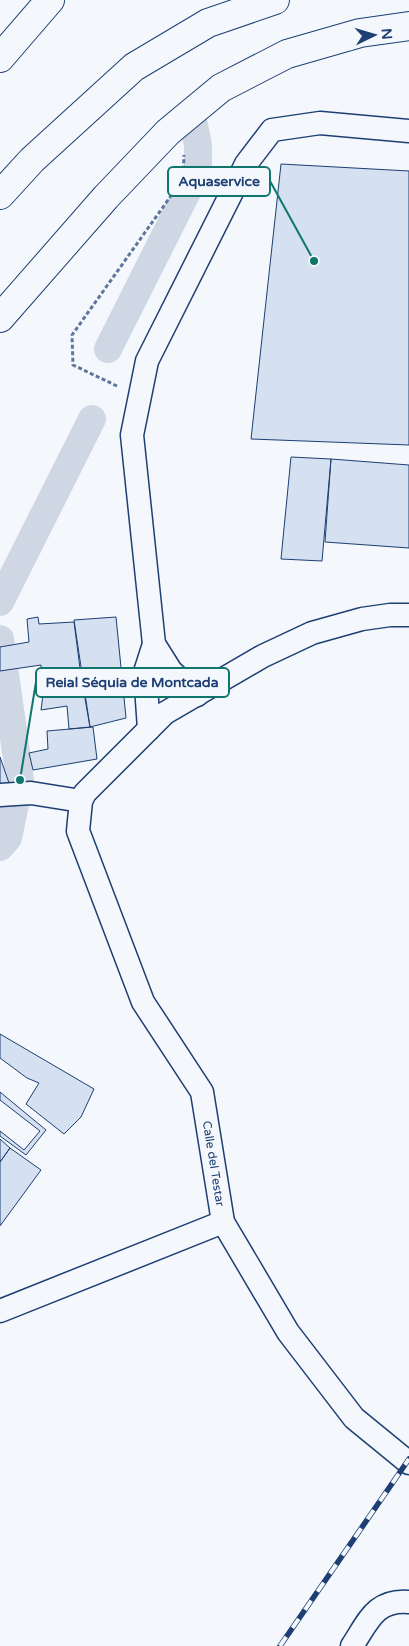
<svg xmlns="http://www.w3.org/2000/svg" width="409" height="1646" font-family="'Varela Round',sans-serif">
	<rect width="100%" height="100%" fill="#f4f7fb"/>
	<g fill="none" stroke-linecap="round" stroke-linejoin="round">
		<path stroke="#cfd7e4" stroke-width="28" d="M108,349L192,182L198,167V145L194,125
			M0,602L92,419
			M0,639L20,780L8,838L0,847"/>
	</g>
	<path fill="#d5e0f0" stroke="#1d3f73" d="M281,164L409,171V445L251,439Z
		M291,457L331,459L322,561L281,559Z
		M331,459L409,465V548L325,542Z
		M38,617L39,624L74,622L81,676L42,681L41,665L0,671V647L29,642L27,619Z
		M116,617L126,718L90,727L74,620Z
		M81,676L90,727L69,729L67,706L41,710L45,680Z
		M93,727L97,759L33,770L29,753L48,749L47,731Z
		M0,757L9,783L0,784Z
		M0,1034L94,1089L81,1117L64,1134L26,1104L39,1083L27,1078L0,1058Z
		M0,1092L46,1130L26,1155L0,1136V1131L24,1150L40,1131L0,1100Z
		M0,1139L10,1148L0,1162Z
		M10,1148L41,1170L0,1226V1162Z"/>
	<g fill="none" stroke-linecap="round" stroke-linejoin="round">
		<g stroke="#1d3f73" stroke-width="25">
			<g id="street">
				<path id="s1" d="M409,615H390L362,619L312,633L263,656L165,713L85,793L81,801L78,831L143,1002L202,1092L223,1222L288,1332L354,1418L409,1463"/>
				<path d="M154,644L171,671L197,695"/>
				<path d="M149,729L145,672L154,644L132,435L147,361L246,164L272,130L320,123L409,131"/>
				<path d="M0,795L31,793L81,801"/>
				<path d="M0,1311L223,1222"/>
				<path d="M352,1646C368,1622 375,1599 409,1602"/>
			</g>
		</g>
		<g stroke="#1d3f73" stroke-width="30">
			<path id="secondary" d="M0,318L106,197L168,132L221,88L287,54L360,33L409,26"/>
		</g>
		<g stroke="#1d3f73" stroke-width="30">
			<path id="highway" d="M0,58L50,0
				M0,195L32,160L134,67L208,23L275,0"/>
		</g>
		<path stroke="#5e769c" stroke-width="3" stroke-dasharray="4 2.5" stroke-linecap="butt" d="M117,386L73,365L72,335L183,179L184,155"/>
		<use href="#street" stroke="#f4f7fb" stroke-width="22"/>
		<use href="#secondary" stroke="#f4f7fb" stroke-width="28"/>
		<use href="#highway" stroke="#f4f7fb" stroke-width="28"/>
		<g stroke="#1d3f73" stroke-width="5.5">
			<path id="rail" d="M280,1646L409,1459"/>
		</g>
		<use href="#rail" stroke="#f4f7fb" stroke-width="4" stroke-dasharray="11" stroke-linecap="butt"/>
	</g>
	<g text-anchor="middle" stroke-width="4" stroke-linejoin="round" paint-order="stroke">
		<g font-size="12" fill="#1d3f73" stroke="#f4f7fb">
			<text dy="4" stroke="none"><textPath href="#s1" startOffset="782">Calle del Testar</textPath></text>
		</g>
	</g>
	<path fill="none" stroke="#0f766e" stroke-width="2" d="M314 261L270 181M20 780L36 682"/>
	<g fill="#0f766e" stroke="#f4f7fb" stroke-width="2">
		<circle cx="314" cy="261" r="5"/>
		<circle cx="20" cy="780" r="5"/>
	</g>
	<g fill="#f4f7fb" stroke="#0f766e" stroke-width="2">
		<rect x="168" y="167" width="102" height="29" rx="5"/>
		<rect x="36" y="668" width="193" height="29" rx="5"/>
	</g>
	<g font-size="14" text-anchor="middle" font-weight="bold" fill="#1d3f73">
		<text x="219" y="186">Aquaservice</text>
		<text x="132" y="687">Reial Séquia de Montcada</text>
	</g>
	<g transform="translate(374 35) rotate(85)" stroke="#f4f7fb" stroke-width="4" paint-order="stroke">
	<path d="M0-4L9 19L0 12L-9 19Z" fill="#1d3f73"/>
	<text y="-8" font-size="14" font-weight="bold" text-anchor="middle" fill="#1d3f73">N</text>
	</g>
</svg>
